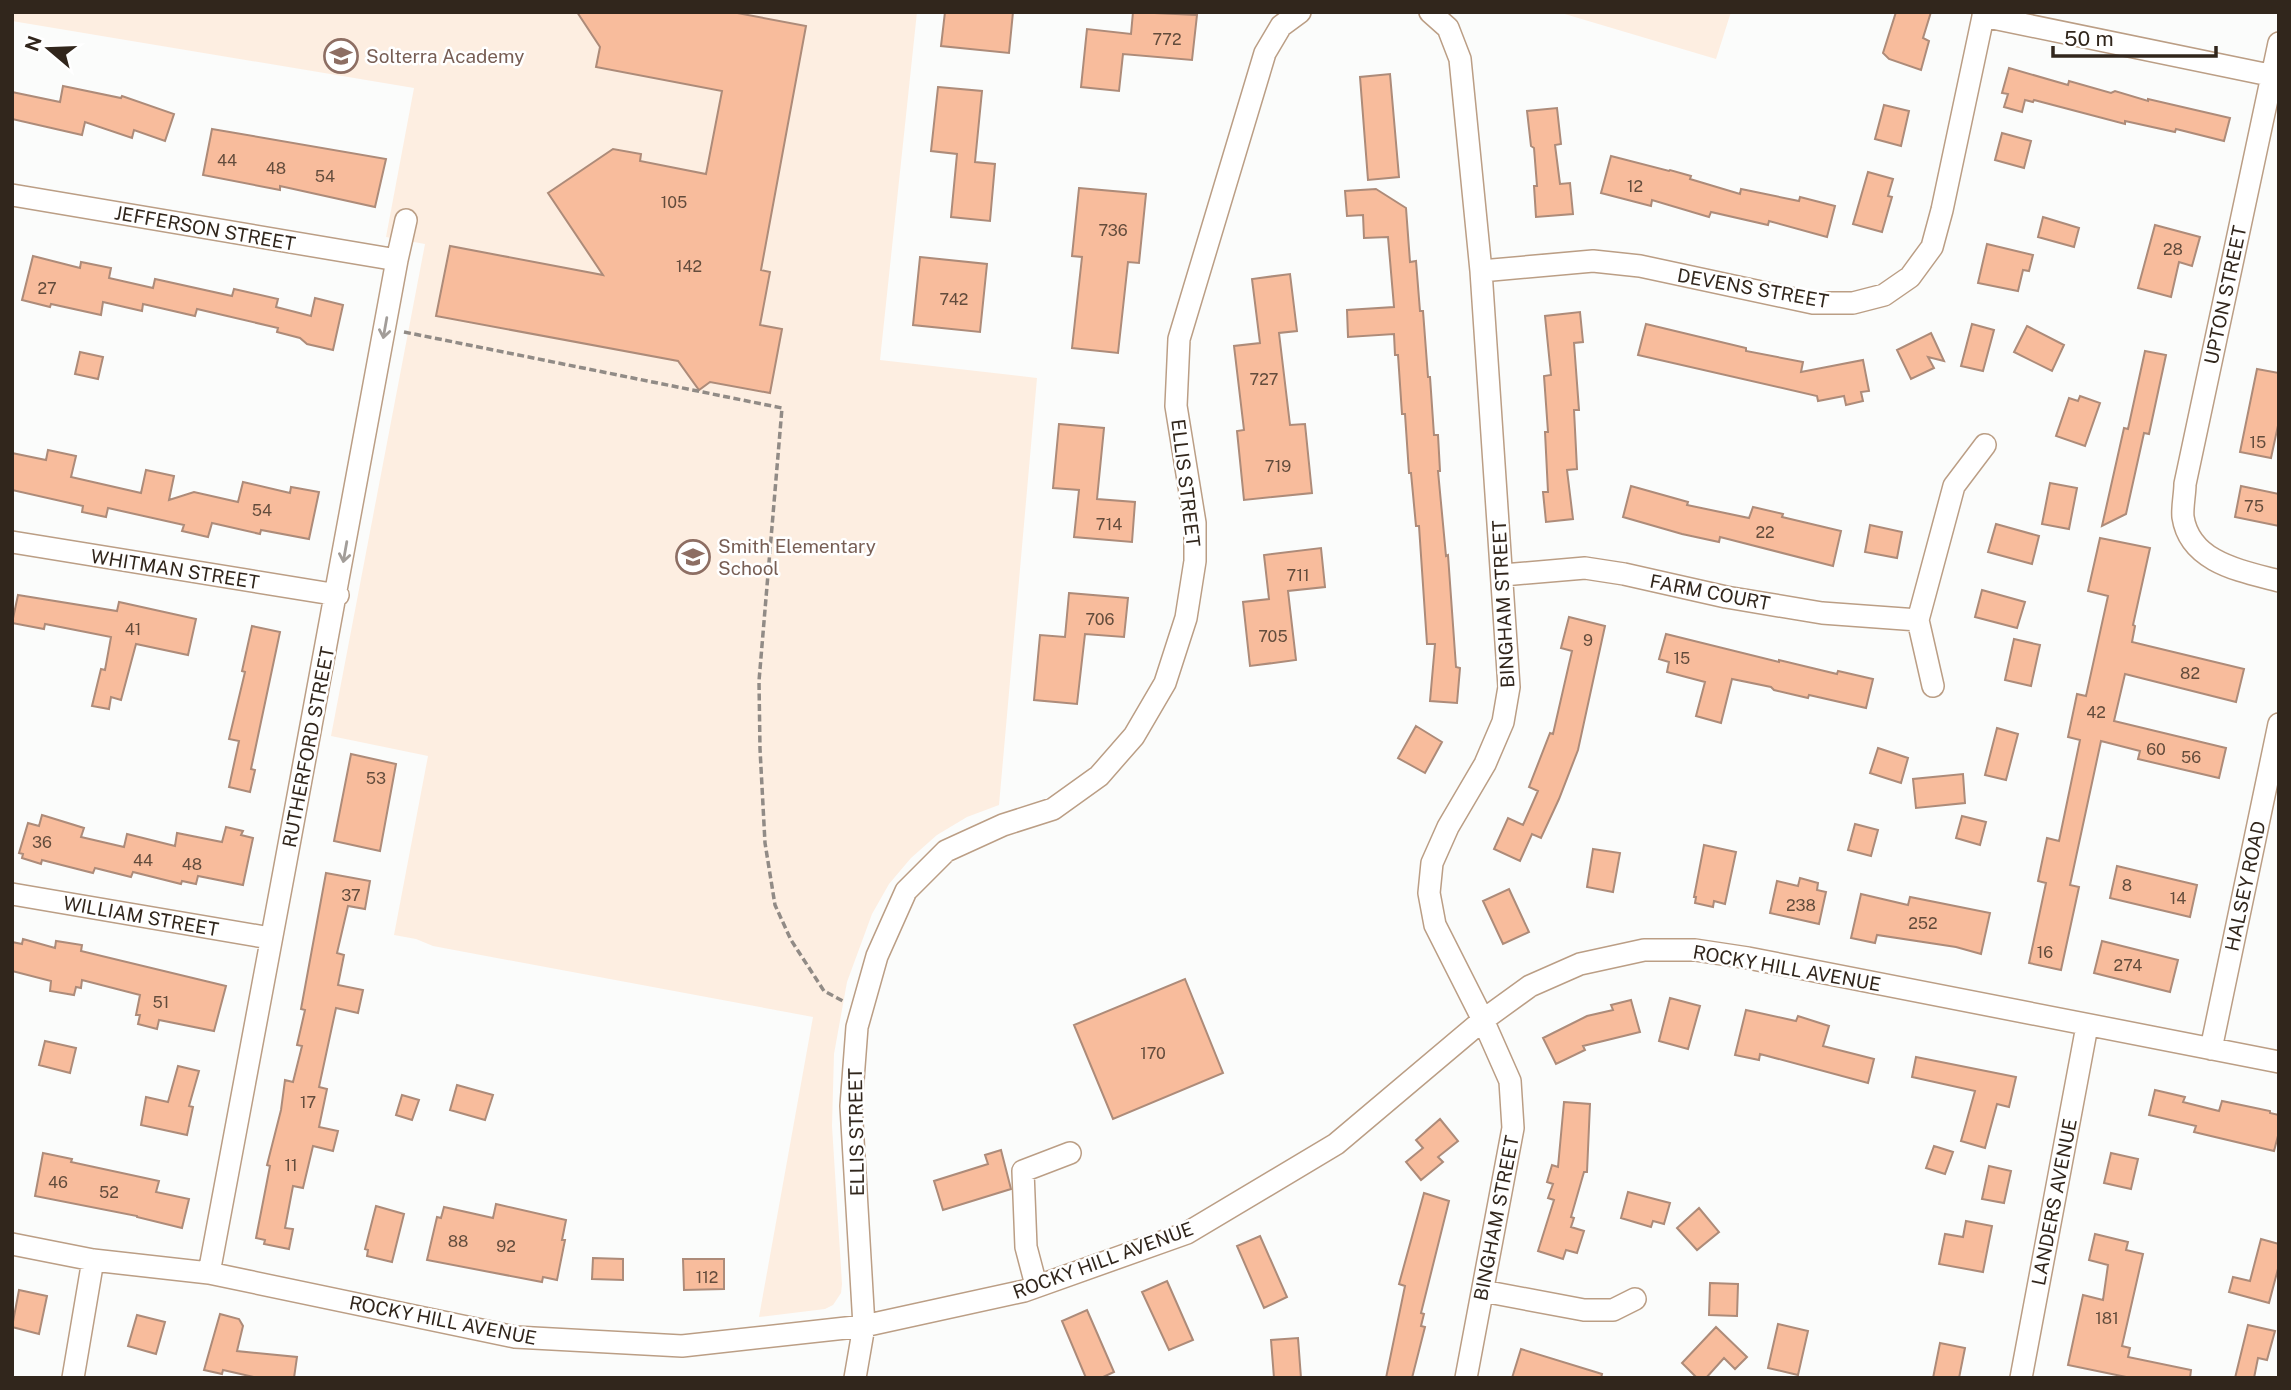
<svg xmlns="http://www.w3.org/2000/svg" width="2291" height="1390" font-family="'Public Sans',sans-serif">
	<rect width="100%" height="100%" fill="#fbfcfb"/>
	<path fill="#fdeee1" d="M12,12H917L880,360L1037,378L999,805L967,817L937,835L911,858L889,884L872,914L847,982L834,1054L832,1126L842,1284L841,1293L833,1305L825,1309L759,1317L813,1017L433,946L416,939L394,935L428,756L331,736L425,244L386,237L414,88L12,21Z
		M1558,12H1731L1716,59Z"/>
	<path fill="#f8bc9c" stroke="#ad8b79" stroke-width="2" d="M577,12H732L806,26L761,270L770,272L760,325L782,329L770,393L710,382L699,390L678,361L436,316L450,246L603,275L548,193L613,149L641,154L640,161L706,174L722,91L596,67L600,47Z
		M945,12H1013L1009,53L941,46Z
		M1133,12L1197,15L1192,60L1123,54L1119,91L1081,87L1087,29L1131,34Z
		M1896,12H1931L1923,38L1929,41L1921,70L1889,59L1883,53Z
		M2009,68L2068,85L2069,81L2111,93L2115,91L2148,101V99L2230,118L2224,141L2176,129L2175,132L2125,121V124L2034,100L2033,102L2025,100L2022,112L2004,107L2008,94L2002,93Z
		M1390,74L1399,177L1368,180L1360,77Z
		M63,86L121,98L122,96L174,114L165,141L134,130L132,138L85,122L82,135L12,119V92L60,102Z
		M938,87L982,91L975,162L995,164L990,221L951,217L957,154L931,151Z
		M1884,105L1909,111L1901,146L1875,139Z
		M1557,108L1561,144L1555,145L1560,184L1570,183L1573,214L1536,217L1534,186H1537L1534,148L1531,146L1527,111Z
		M212,129L386,159L375,207L280,186V190L203,175Z
		M2002,133L2031,141L2024,168L1995,160Z
		M1611,156L1669,171L1670,170L1691,176L1690,179L1740,194L1741,189L1799,201L1800,197L1835,206L1827,237L1769,221L1768,225L1711,212L1709,217L1652,200L1651,206L1601,193Z
		M1868,172L1893,179L1888,196L1892,197L1882,232L1853,224Z
		M1079,188L1146,194L1139,263L1128,262L1118,353L1072,348L1082,257L1072,256Z
		M1376,189L1406,208L1410,262L1416,261L1420,311H1423L1428,377H1430L1434,435H1438L1440,471H1438L1446,556L1448,555L1456,667L1460,668L1457,703L1430,701L1435,644H1427L1419,526H1416L1411,473H1409L1405,414H1402L1398,355H1395L1394,334L1348,337L1347,310L1394,307L1388,237L1364,238L1363,215L1347,216L1345,191Z
		M2043,217L2079,228L2074,247L2038,237Z
		M2155,225L2200,237L2192,266L2179,262L2171,297L2138,288Z
		M1987,244L2033,255L2029,271L2023,270L2018,291L1978,283Z
		M33,256L80,268L81,262L111,268L109,278L153,288L155,279L232,296L234,289L278,299L276,307L311,316L315,298L343,305L333,350L307,344L300,338L277,332L278,328L197,309L195,316L143,304L142,311L103,302L101,315L51,304L50,307L22,300Z
		M920,257L987,264L980,332L913,325Z
		M1290,274L1297,331L1279,333L1290,425L1305,424L1312,493L1244,500L1237,431L1244,430L1234,346L1260,343L1252,279Z
		M1580,312L1583,342L1574,343L1579,410H1574L1577,469L1567,470L1573,519L1546,522L1543,492H1548L1545,432H1548L1544,376L1551,375L1545,316Z
		M1646,324L1746,348V351L1803,362L1801,372L1863,360L1869,391L1861,392L1863,401L1846,405L1844,396L1818,401L1817,396L1638,355Z
		M1972,324L1994,330L1983,371L1961,366Z
		M2027,326L2064,345L2052,371L2014,352Z
		M1931,333L1944,361L1928,357L1934,368L1911,379L1897,350Z
		M2145,351L2166,355L2149,434L2144,433L2126,514L2102,526L2124,428L2128,429Z
		M80,352L103,357L98,379L75,374Z
		M2257,369L2279,373V421L2271,458L2240,452Z
		M2080,396L2100,403L2085,446L2056,436L2069,398L2078,401Z
		M1059,424L1104,428L1097,499L1135,502L1132,542L1074,537L1079,490L1053,488Z
		M48,450L76,456L71,477L141,493L146,470L174,476L169,500L194,492L238,502L243,482L290,493L291,487L319,492L309,539L261,530L260,534L212,523L208,537L182,531L184,525L108,508L106,517L82,512L83,506L12,490V453L46,460Z
		M2050,483L2077,488L2069,529L2042,524Z
		M1631,486L1688,502L1687,505L1749,518L1753,507L1783,514L1782,517L1841,531L1833,566L1720,537L1719,542L1682,534L1623,517Z
		M2241,486L2279,494V526L2235,517Z
		M1996,524L2039,536L2032,564L1988,552Z
		M1870,525L1902,532L1897,558L1865,552Z
		M2100,538L2150,548L2133,625L2135,626L2132,642L2244,669L2236,702L2125,674L2114,721L2226,748L2219,778L2138,759L2140,751L2101,741L2070,885L2079,887L2061,970L2029,963L2046,883L2038,881L2047,838L2059,841L2080,740L2068,737L2077,694L2086,696L2108,596L2088,591Z
		M1321,548L1325,587L1288,591L1296,660L1250,666L1243,602L1269,599L1264,555Z
		M1982,590L2025,602L2017,628L1975,617Z
		M1069,593L1128,598L1124,637L1085,634L1077,704L1034,700L1040,635L1065,637Z
		M18,595L117,611L119,602L196,619L188,655L136,644L121,700L111,697L109,709L92,706L101,669L105,670L111,637L45,624L44,629L12,623Z
		M1569,617L1605,626L1578,750L1559,799L1541,838L1532,834L1520,861L1494,849L1508,818L1523,825L1538,791L1529,787L1550,733L1553,734L1572,651L1561,648Z
		M252,626L280,632L251,769L255,770L250,792L229,787L239,741L229,739L245,672L242,671Z
		M1666,634L1779,662V660L1837,674L1838,671L1873,679L1866,708L1809,695L1808,698L1774,690L1771,687L1732,679L1721,723L1696,716L1705,682L1667,672L1669,662L1659,659Z
		M2014,639L2040,645L2031,686L2005,680Z
		M1416,726L1442,742L1425,773L1398,758Z
		M1997,728L2018,734L2006,780L1985,775Z
		M1878,748L1908,758L1901,783L1870,773Z
		M351,754L396,764L380,851L334,841Z
		M1963,774L1965,803L1916,808L1913,779Z
		M42,815L84,828L81,837L124,847L127,834L175,846L177,833L222,842L226,827L243,831L241,835L253,838L243,885L198,876L196,884L182,881L181,884L133,872L131,877L95,868L93,873L42,860L41,864L22,858L23,854L19,853L28,823L39,826Z
		M1962,816L1986,822L1980,845L1956,838Z
		M1855,824L1878,830L1871,856L1848,850Z
		M1704,845L1736,852L1725,904L1714,901L1713,907L1695,903L1696,897H1694Z
		M1593,849L1620,853L1613,892L1587,887Z
		M2117,866L2197,885L2190,917L2110,898Z
		M326,873L370,881L365,909L348,906L337,953L344,955L338,985L363,990L358,1013L336,1008L319,1087L327,1089L319,1127L338,1131L333,1151L313,1146L303,1188L293,1186L285,1228L293,1229L289,1249L264,1244L265,1240L256,1238L270,1166L267,1165L281,1110L285,1080L293,1082L302,1046L297,1045L305,1010L301,1009Z
		M1800,878L1818,883L1817,890L1826,892L1819,924L1770,913L1777,881L1798,886Z
		M1509,889L1529,932L1503,944L1483,901Z
		M1861,894L1908,905L1910,897L1990,913L1981,954L1956,947L1877,935L1875,943L1851,938Z
		M23,939L55,948L56,941L82,945L81,951L226,986L214,1031L159,1020L157,1029L138,1024L140,1015H136L140,995L82,980L81,988L76,987L74,995L50,991L51,981L12,971V942L22,944Z
		M2102,941L2178,960L2170,992L2094,973Z
		M1185,979L1223,1073L1113,1119L1074,1025Z
		M1670,998L1700,1006L1688,1049L1659,1041Z
		M1631,1000L1640,1032L1583,1046L1585,1050L1556,1064L1543,1038L1587,1016L1613,1010L1611,1005Z
		M1746,1010L1796,1021L1798,1016L1829,1026L1823,1046L1874,1059L1868,1083L1760,1054L1759,1060L1735,1055Z
		M45,1041L76,1048L70,1073L39,1065Z
		M1916,1057L2016,1077L2009,1107L1997,1104L1985,1148L1961,1141L1975,1091L1912,1077Z
		M178,1066L199,1071L189,1106L193,1107L187,1135L141,1125L146,1097L168,1102Z
		M457,1085L493,1095L485,1120L450,1110Z
		M2155,1090L2185,1097L2183,1102L2219,1111L2222,1101L2270,1111V1113L2279,1115V1132L2274,1151L2194,1132L2196,1126L2149,1115Z
		M402,1095L419,1100L412,1120L396,1115Z
		M1564,1102L1590,1104L1587,1172H1584L1571,1217L1574,1218L1571,1227L1584,1231L1577,1253L1566,1250L1563,1259L1538,1251L1554,1200L1548,1198L1553,1184L1547,1182L1552,1165L1558,1167Z
		M1440,1119L1458,1141L1438,1157L1443,1162L1421,1180L1406,1162L1423,1148L1416,1140Z
		M1934,1146L1953,1152L1945,1174L1926,1168Z
		M1001,1150L1011,1189L943,1210L934,1181L988,1164L985,1155Z
		M43,1153L72,1159L71,1162L159,1181L156,1192L189,1199L182,1228L137,1217V1216L35,1196Z
		M2111,1153L2138,1159L2131,1189L2104,1183Z
		M1989,1166L2011,1171L2004,1203L1982,1199Z
		M1628,1192L1670,1203L1664,1224L1653,1221L1651,1227L1621,1218Z
		M1424,1193L1449,1201L1421,1313L1424,1314L1421,1326L1425,1327L1412,1378H1386L1405,1286L1399,1284Z
		M496,1204L566,1220L562,1240H565L557,1280L543,1277L542,1282L427,1260L437,1217L441,1218L444,1207L493,1218Z
		M376,1206L404,1214L392,1262L367,1256L368,1250L365,1249Z
		M1699,1208L1719,1232L1697,1250L1677,1228Z
		M1966,1221L1992,1226L1983,1272L1939,1264L1945,1234L1963,1237Z
		M2095,1234L2128,1242L2126,1250L2143,1254L2122,1346L2130,1348L2128,1357L2191,1370L2190,1378H2131L2068,1365L2083,1295L2103,1300L2108,1265L2089,1260Z
		M1260,1236L1287,1297L1264,1308L1237,1246Z
		M2261,1239L2279,1244V1265L2269,1303L2229,1292L2233,1277L2250,1281Z
		M593,1258L623,1259V1280L592,1279Z
		M683,1259H724V1289L684,1290Z
		M1167,1281L1193,1340L1169,1350L1142,1292Z
		M1710,1283L1738,1284L1737,1316L1709,1315Z
		M19,1290L47,1296L39,1334L12,1327Z
		M1087,1310L1114,1372L1101,1378H1086L1062,1321Z
		M220,1314L239,1319L243,1326L237,1351L297,1357L294,1378H258L223,1370L222,1374L204,1370Z
		M137,1315L165,1322L156,1354L128,1346Z
		M1778,1324L1808,1331L1798,1375L1768,1368Z
		M2248,1325L2275,1331L2267,1360L2258,1358L2254,1378H2235Z
		M1716,1327L1747,1357L1735,1369L1724,1358L1706,1378H1697L1682,1363Z
		M1298,1338L1301,1378H1274L1271,1340Z
		M1940,1343L1965,1348L1959,1378H1933Z
		M1521,1349L1602,1374L1601,1378H1512Z"/>
	<g fill="none" stroke-linecap="round" stroke-linejoin="round">
		<g stroke="#bb9e85" stroke-width="24">
			<path id="minor" d="M1430,12L1448,28L1460,59L1481,271L1509,687L1503,722L1485,764L1448,827L1432,863L1429,893L1435,925L1483,1020L1510,1081L1513,1128L1466,1378
				M1983,16L2279,77
				M2279,43L2185,484C2185,494 2182,507 2183,517C2190,563 2242,571 2279,581
				M12,195L397,260
				M1481,271L1593,261L1640,266L1813,303H1853L1884,295L1910,277L1932,247L1942,210L1984,12
				M12,542L338,595
				M1503,575L1585,568L1624,574L1726,597L1822,613L1918,620
				M1933,686L1918,620L1954,486L1985,445
				M12,894L270,938
				M2211,1049L2279,724
				M12,1244L93,1260L209,1273L515,1337L682,1346L864,1326L1024,1291L1187,1233L1336,1144L1483,1020L1530,986L1580,964L1644,950H1695L1748,958L2279,1062
				M209,1273C271,935 337,599 397,260L406,220
				M1036,1285L1026,1247L1023,1171L1070,1153
				M1483,1291L1584,1310H1613L1635,1299
				M73,1378L93,1260
				M855,1378L864,1326L851,1106L857,1027L877,956L906,891L946,851L1003,825L1053,809L1099,776L1134,736L1165,683L1186,618L1195,561V523L1176,406L1179,339L1265,53L1281,26L1300,12
				M2021,1378L2087,1026"/>
		</g>
		<path stroke="#918b86" stroke-width="3.5" stroke-dasharray="7 3.5" stroke-linecap="butt" d="M404,332L782,408L759,681L760,749L765,843L775,905L791,940L824,991L843,1001"/>
		<use href="#minor" stroke="#fff" stroke-width="21"/>
	</g>
	<defs><path id="oneway-shaft" d="M-6 0H5M1.5-3L5.5 0L1.5 3" fill="none" stroke-width="1.6" stroke-linecap="round" stroke-linejoin="round" transform="scale(1.75)"/></defs>
	<g stroke="#a29d99">
		<use href="#oneway-shaft" transform="translate(385 328) rotate(100)"/>
		<use href="#oneway-shaft" transform="translate(345 552) rotate(100)"/>
	</g>
	<defs>
		<g id="school-ring" transform="scale(1.75)"><circle r="9.5" fill="#fff" stroke="#8d6e63" stroke-width="1.5"/><path d="M0-5L7-2L0 1L-7-2ZM-4 1L0 2.5L4 1V4Q0 6-4 4Z" fill="#8d6e63"/></g>
	</defs>
	<g fill-rule="evenodd">
		<use href="#school-ring" x="341" y="56"/>
		<use href="#school-ring" x="693" y="557"/>
	</g>
	<g text-anchor="middle" stroke-width="5" stroke-linejoin="round" paint-order="stroke">
		<g font-size="16" fill="#634c3c">
			<text x="1167" y="45">772</text>
			<text x="227" y="166">44</text>
			<text x="276" y="174">48</text>
			<text x="325" y="182">54</text>
			<text x="1635" y="192">12</text>
			<text x="674" y="208">105</text>
			<text x="1113" y="236">736</text>
			<text x="2173" y="255">28</text>
			<text x="689" y="272">142</text>
			<text x="47" y="294">27</text>
			<text x="954" y="305">742</text>
			<text x="1264" y="385">727</text>
			<text x="2258" y="448">15</text>
			<text x="1278" y="472">719</text>
			<text x="2254" y="512">75</text>
			<text x="262" y="516">54</text>
			<text x="1109" y="530">714</text>
			<text x="1765" y="538">22</text>
			<text x="1298" y="581">711</text>
			<text x="1100" y="625">706</text>
			<text x="133" y="635">41</text>
			<text x="1273" y="642">705</text>
			<text x="1588" y="646">9</text>
			<text x="1682" y="664">15</text>
			<text x="2190" y="679">82</text>
			<text x="2096" y="718">42</text>
			<text x="2156" y="755">60</text>
			<text x="2191" y="763">56</text>
			<text x="376" y="784">53</text>
			<text x="42" y="848">36</text>
			<text x="143" y="866">44</text>
			<text x="192" y="870">48</text>
			<text x="2127" y="891">8</text>
			<text x="351" y="901">37</text>
			<text x="2178" y="904">14</text>
			<text x="1801" y="911">238</text>
			<text x="1923" y="929">252</text>
			<text x="2045" y="958">16</text>
			<text x="2128" y="971">274</text>
			<text x="161" y="1008">51</text>
			<text x="1153" y="1059">170</text>
			<text x="308" y="1108">17</text>
			<text x="291" y="1171">11</text>
			<text x="58" y="1188">46</text>
			<text x="109" y="1198">52</text>
			<text x="458" y="1247">88</text>
			<text x="506" y="1252">92</text>
			<text x="707" y="1283">112</text>
			<text x="2107" y="1324">181</text>
		</g>
		<g font-size="19" fill="#785e54" stroke="#fff" text-anchor="start">
			<text x="366" y="63">Solterra Academy</text>
			<text x="718" y="553">Smith Elementary<tspan x="718" dy="22">School</tspan></text>
		</g>
		<g font-size="19" fill="#31261c" stroke="#fff">
			<text transform="translate(205 228) rotate(10)" y="7">JEFFERSON STREET</text>
			<text transform="translate(1753 288) rotate(10)" y="7">DEVENS STREET</text>
			<text transform="translate(2225 295) rotate(-78)" y="7">UPTON STREET</text>
			<text transform="translate(1186 483) rotate(83)" y="7">ELLIS STREET</text>
			<text transform="translate(175 569) rotate(9)" y="7">WHITMAN STREET</text>
			<text transform="translate(1710 592) rotate(11)" y="7">FARM COURT</text>
			<text transform="translate(1503 604) rotate(-93)" y="7">BINGHAM STREET</text>
			<text transform="translate(308 747) rotate(-79)" y="7">RUTHERFORD STREET</text>
			<text transform="translate(2245 886) rotate(-78)" y="7">HALSEY ROAD</text>
			<text transform="translate(141 916) rotate(10)" y="7">WILLIAM STREET</text>
			<text transform="translate(1787 968) rotate(10)" y="7">ROCKY HILL AVENUE</text>
			<text transform="translate(856 1132) rotate(-91)" y="7">ELLIS STREET</text>
			<text transform="translate(2054 1202) rotate(-79)" y="7">LANDERS AVENUE</text>
			<text transform="translate(1496 1218) rotate(-79)" y="7">BINGHAM STREET</text>
			<text transform="translate(1103 1260) rotate(-20)" y="7">ROCKY HILL AVENUE</text>
			<text transform="translate(443 1320) rotate(11)" y="7">ROCKY HILL AVENUE</text>
		</g>
	</g>
	<rect width="2291" height="1390" fill="none" stroke="#31261c" stroke-width="28"/>
	<g transform="translate(49 49) rotate(289)" stroke="#ffffff" stroke-width="5" paint-order="stroke">
	<path d="M0-5L12 26L0 18L-12 26Z" fill="#31261c"/>
	<text y="-10" font-size="19" font-weight="bold" text-anchor="middle" fill="#31261c">N</text>
	</g>
	<path d="M2053 46v10h163v-10" fill="none" stroke="#31261c" stroke-width="3.5"/>
	<text x="2064" y="46" font-size="21" fill="#31261c" stroke="#ffffff" stroke-width="5" paint-order="stroke">50 m</text>
</svg>
